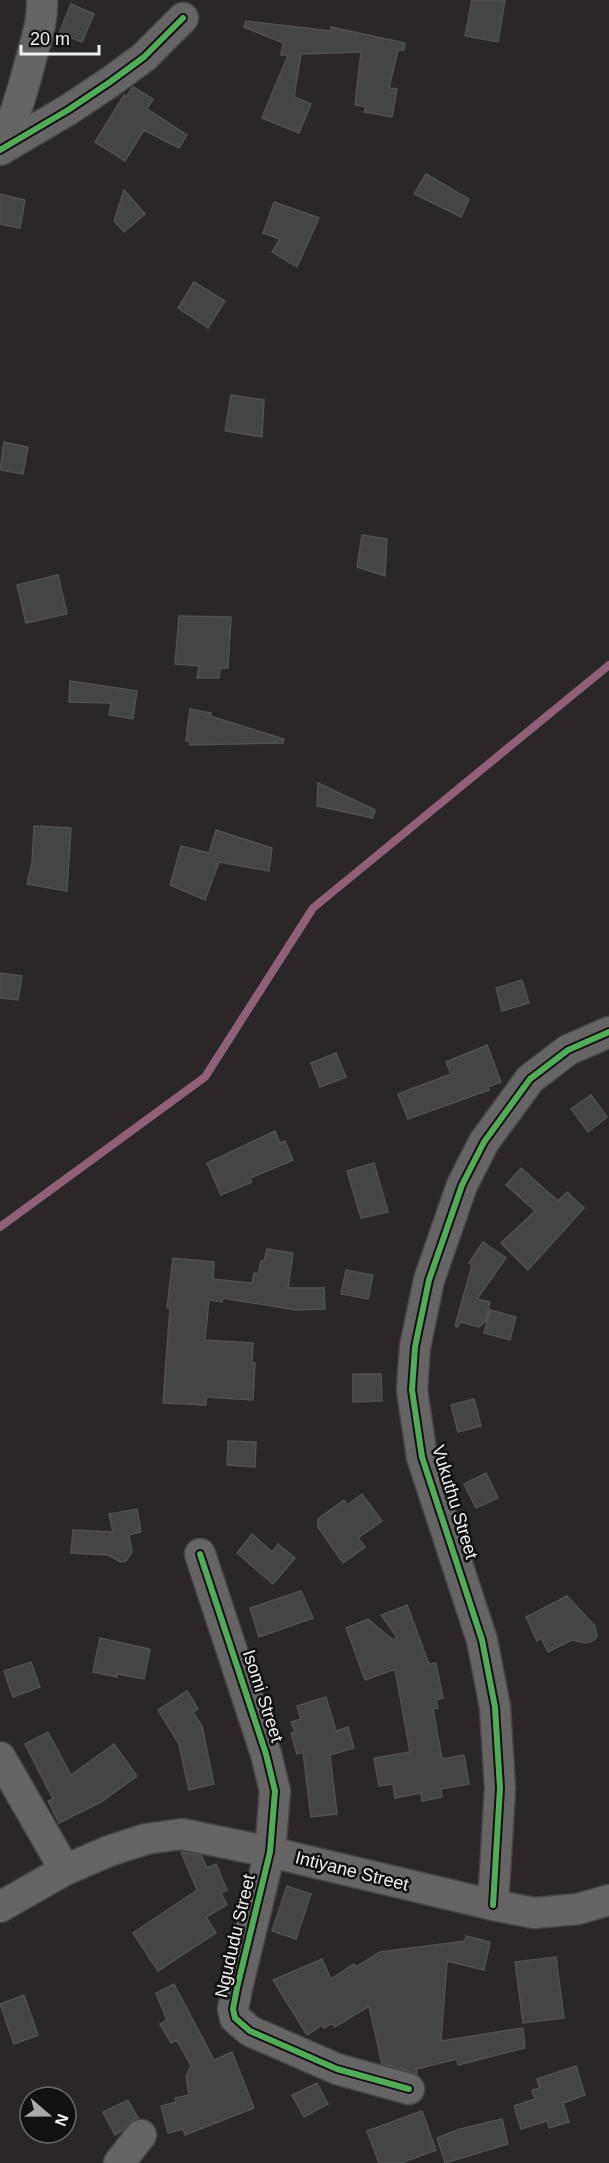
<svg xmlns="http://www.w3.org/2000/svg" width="609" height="2163" font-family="Helvetica,sans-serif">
	<rect width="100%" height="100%" fill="#2b2729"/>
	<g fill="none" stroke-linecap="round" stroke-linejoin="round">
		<path stroke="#8f6078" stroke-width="8" d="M0,1227L205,1077L313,908L609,665"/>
	</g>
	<path fill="#464545" stroke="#515151" stroke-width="1.5" d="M472,0H505L498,42L465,36Z
		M71,4L94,14L82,42L59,33Z
		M246,21L331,31V27L405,43L404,50H398L389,88L397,89L392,117L364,112L366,107L355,105L361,52L301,54L294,97L311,104L299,133L262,118L288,55H281L283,43L244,27Z
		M133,87L153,99L147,109L187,135L179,148L144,130L125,161L95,142L124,95L126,97Z
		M426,174L469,199L461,217L414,194Z
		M124,190L145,214L124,232L114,221Z
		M0,194L25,200L20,228L0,224Z
		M274,202L319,218L297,267L272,252L280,239L263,233Z
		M194,282L225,301L208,328L178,308Z
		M231,395L264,400L262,437L225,431Z
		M4,442L28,447L23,474L0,470Z
		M362,535L387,539L385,576L357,567Z
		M58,575L67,614L26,623L17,585Z
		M179,616L231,617L228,668H220L219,678H197L199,666L175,664Z
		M70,681L137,691L133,719L109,715L111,703L69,702Z
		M190,709L211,713L210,716L284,739L283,743L190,745V742L186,741Z
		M318,783L375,810L373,818L317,806Z
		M34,826L71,828L67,891L27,884L32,863Z
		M216,830L272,848L269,871L219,862L205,900L170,885L181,846L209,853Z
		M0,973L22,976L18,1000L0,998Z
		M522,980L529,1003L502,1011L496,988Z
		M487,1045L501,1082L488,1087L489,1090L408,1119L398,1094L451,1074L446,1062Z
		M336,1053L346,1077L320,1087L311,1063Z
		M591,1095L607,1117L588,1132L571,1109Z
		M275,1131L280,1143L285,1141L293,1160L250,1178L252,1182L221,1195L207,1163Z
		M374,1163L388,1212L361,1218L347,1171Z
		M521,1168L558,1201L567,1192L584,1208L528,1270L501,1243L535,1211L506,1185Z
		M483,1242L506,1258L477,1299L490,1302L486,1321L479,1327L461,1322L457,1327L455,1326L472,1265L469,1263Z
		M267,1249L293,1253L288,1288H324L325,1309L296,1310L223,1298L222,1302L209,1300L205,1340L253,1343L252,1363H255L253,1400L206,1397V1405L163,1403L170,1308H167L173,1258L214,1262L213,1279L252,1283L254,1273L258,1274L261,1261H264Z
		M346,1270L373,1275L368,1299L341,1294Z
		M490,1310L516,1317L510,1340L484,1333Z
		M353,1374H381L382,1401L353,1402Z
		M474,1399L481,1426L458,1432L451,1405Z
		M228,1441L256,1442L255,1467L227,1465Z
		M486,1473L498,1498L476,1508L464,1484Z
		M362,1494L382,1521L358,1538L365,1547L343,1563L318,1527V1519L344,1500L347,1505Z
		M137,1509L141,1532L129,1535L132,1552L126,1561L120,1562L109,1555L71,1553L73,1530L113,1532L109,1514Z
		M252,1534L272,1552L278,1544L295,1558L273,1584L237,1553Z
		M301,1591L313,1618L259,1637L250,1608Z
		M567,1596L595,1626L597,1637L592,1641L586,1643L572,1640L548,1652L541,1638L537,1641L526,1617Z
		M407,1605L429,1664L436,1663L443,1698L436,1700L438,1708L433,1709L442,1759L464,1755L469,1784L441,1789L442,1797L422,1801L421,1793L395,1798L393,1784L379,1786L374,1758L410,1752L395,1669L365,1680L346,1628L368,1619L393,1640L397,1637L381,1615Z
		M100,1638L150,1649L144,1679L117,1674V1677L93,1672Z
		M31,1662L40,1687L13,1697L4,1671Z
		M187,1691L198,1709L193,1712L202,1726L214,1784L189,1790L179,1744L158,1710Z
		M326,1697L336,1731L348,1727L354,1748L330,1755L337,1814L311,1817L303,1752L297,1754L291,1733L295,1732L291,1722L301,1719L297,1706Z
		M48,1732L71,1775L114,1744L137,1776L101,1802L59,1823L48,1801L53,1799L25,1744Z
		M181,1852L201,1855L207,1868L216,1864L227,1890L221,1893L227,1905L206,1917L216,1933L158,1971L133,1933L197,1890Z
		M287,1886L311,1894L296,1939L272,1931Z
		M466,1936L490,1942L484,1970L447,1961L441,2041L523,2028L525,2048L458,2065L457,2059L416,2069L417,2074L382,2064L369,2006L335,2027L332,2023L324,2028L322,2025L307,2035L273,1980L322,1959L331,1979L354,1964L356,1967L380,1952L465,1941Z
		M556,1957L564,2018L523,2023L515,1962Z
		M174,1984L214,2060L232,2052L254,2108L185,2135L183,2129L168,2133L161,2106L176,2102L175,2098L189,2095L186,2076L191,2066L177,2040L171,2043L160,2024L167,2020L156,1993Z
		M24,1995L38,2035L14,2044L0,2004Z
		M576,2066L585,2095L563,2103L569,2122L549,2128L547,2121L521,2129L514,2106L535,2099L532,2090L540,2088L537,2079Z
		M317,2083L328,2104L304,2117L292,2095Z
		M128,2100L138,2118L134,2119L122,2131L115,2135L103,2112Z
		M422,2111L436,2150L401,2163H379L367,2131Z
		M502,2119L508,2144L445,2163L437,2138L460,2129Z"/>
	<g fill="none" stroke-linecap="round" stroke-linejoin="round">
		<g stroke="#484546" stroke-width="33">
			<path id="minor" d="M2,148C15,117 24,87 32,55C37,37 43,19 42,0
				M0,150L68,110L110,82L144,57L183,18
				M200,1554L266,1754L275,1791L270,1852L237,1988L233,2009L235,2018L250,2031L337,2069L409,2089
				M0,1757L65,1870
				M493,1905L500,1788L495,1707L482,1640L422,1457L412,1390L415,1347L429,1280L462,1185L484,1142L530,1079L568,1050L609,1032
				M0,1907L65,1870L109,1851L146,1839L182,1834L270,1852L493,1905L534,1913L578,1909L609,1900
				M119,2163L141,2135"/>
		</g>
		<use href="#minor" stroke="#666465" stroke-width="30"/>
		<g stroke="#131011" stroke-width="10">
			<path id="cycleway" d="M0,150L68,110L110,82L144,57L183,18
				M200,1554L266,1754L275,1791L270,1852L237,1988L233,2009L235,2018L250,2031L337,2069L409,2089
				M493,1905L500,1788L495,1707L482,1640L422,1457L412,1390L415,1347L429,1280L462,1185L484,1142L530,1079L568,1050L609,1032"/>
		</g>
		<use href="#cycleway" stroke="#51ab58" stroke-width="6"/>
	</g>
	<g text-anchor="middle" stroke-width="5" stroke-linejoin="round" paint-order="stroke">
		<g font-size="18" fill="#f2eff0" stroke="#131011">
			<text transform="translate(455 1502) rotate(73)" y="6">Vukuthu Street</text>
			<text transform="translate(263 1696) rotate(72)" y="6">Isomi Street</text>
			<text transform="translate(352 1871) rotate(14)" y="6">Intiyane Street</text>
			<text transform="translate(235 1936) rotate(-77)" y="6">Ngududu Street</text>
		</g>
	</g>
	<g transform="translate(48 2115) rotate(110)"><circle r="28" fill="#131011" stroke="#6c696a" stroke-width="1.5"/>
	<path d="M0-4.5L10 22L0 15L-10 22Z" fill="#aca9aa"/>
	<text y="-9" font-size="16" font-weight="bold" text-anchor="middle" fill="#f2eff0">N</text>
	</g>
	<path d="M21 45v9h78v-9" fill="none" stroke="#f2eff0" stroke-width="3"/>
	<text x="30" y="45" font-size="18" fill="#f2eff0" stroke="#131011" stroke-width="4.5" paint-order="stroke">20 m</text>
</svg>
